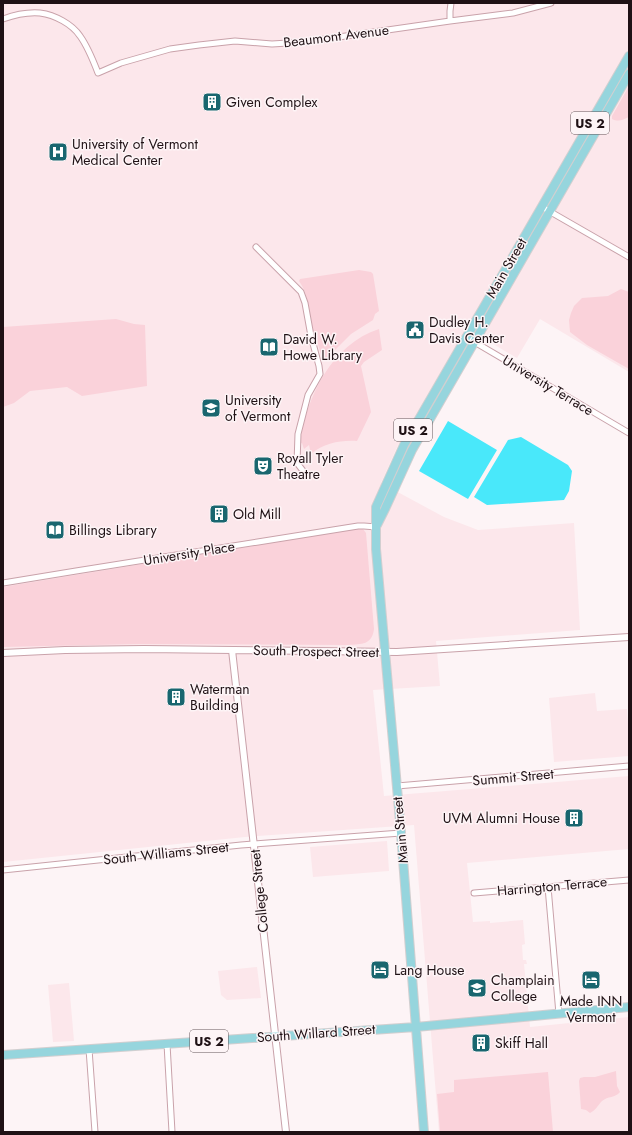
<svg xmlns="http://www.w3.org/2000/svg" width="632" height="1135" font-family="Jost,sans-serif">
	<rect width="100%" height="100%" fill="#fdf4f6"/>
	<path fill="#fce7eb" d="M3,3H629V372L540,319L517,358L466,328L398,445L381,483L444,517L478,530L574,523L580,630L436,641L440,686L373,690L384,796L629,776V849L467,863L473,922L490,921V923L523,920L525,944L522,945L523,960H526L527,964H524L530,1027L629,1017V1132H439L414,825L245,837L3,862Z
		M595,693L597,711L627,709L629,738V756L554,762L549,698Z
		M387,841L389,871L313,877L310,847Z
		M257,967L261,998L227,1000L221,995L218,971Z
		M69,983L74,1041L53,1042L48,985Z"/>
	<path fill="#fad2da" d="M629,86V117C623,120 618,122 612,119V116Z
		M359,270L371,272L373,274L379,311L375,314L373,320L351,334L325,360C320,354 319,348 317,340C308,332 310,307 306,296C305,290 302,286 299,281L300,279Z
		M621,289L629,292V369L587,345L570,332L569,320L571,313L574,306L582,298L608,296Z
		M116,319L134,324L145,325L147,386L82,396L67,387L30,391L14,403L3,407V327Z
		M379,329L382,350L364,362L361,366L371,412L359,437L357,441C341,440 324,443 311,454L309,445L304,449L302,443L300,444C306,397 332,344 379,329Z
		M356,529H363L366,533L374,629C372,645 362,644 348,645L139,644L3,647V587L57,578Z
		M616,1071L617,1086L620,1092C615,1098 608,1096 602,1101C598,1105 596,1110 590,1113L586,1110L581,1109L579,1081L580,1078L584,1077H595Z
		M548,1072L553,1132H440L437,1094L454,1092V1080Z"/>
	<path fill="#49e8fa" d="M448,421L497,450L468,499L419,471Z
		M521,437L568,465L572,471L569,491L564,500L487,505L474,497L508,440Z"/>
	<g fill="none" stroke-linecap="round" stroke-linejoin="round">
		<g stroke="#c9a2aa" stroke-width="7">
			<path id="minor" d="M3,19C14,15 28,12 40,13C55,15 72,24 80,36C88,47 93,60 98,73L121,63L170,49L199,45L235,41L272,44L304,42L450,21L513,13L551,3
				M450,21V11L451,3
				M542,207L629,257
				M256,247L301,292L305,303L311,336L319,366L320,374L308,395L298,434L297,463L304,472
				M466,337L629,433
				M3,583L76,571L358,526H364L376,527
				M397,786L629,766
				M3,870L241,845L401,833
				M548,887L559,1014
				M474,893L629,880
				M167,1044L172,1132
				M89,1049L95,1132"/>
		</g>
		<g stroke="#c9a2aa" stroke-width="8">
			<path id="tertiary" d="M232,650L286,1132
				M3,653L65,650L144,649L397,652L629,637"/>
		</g>
		<g stroke="#d2cfd0" stroke-width="10">
			<path id="primary" d="M377,525L385,509L412,450L629,74
				M3,1055L416,1027L629,1007
				M424,1132L401,833L376,549V507L404,445L629,56"/>
		</g>
		<use href="#minor" stroke="#fff" stroke-width="5"/>
		<use href="#tertiary" stroke="#fff" stroke-width="6"/>
		<use href="#primary" stroke="#96d5dd" stroke-width="8"/>
	</g>
	<defs>
		<g id="building-square" transform="scale(1)"><rect x="-9" y="-9" width="18" height="18" rx="4" fill="#19666f" stroke="#fdf4f6"/><path d="M-4-6H4V6H1V3H-1V6H-4ZM-2.5-4.3h1.7v1.8h-1.7ZM.8-4.3h1.7v1.8H.8ZM-2.5-1h1.7V.8h-1.7ZM.8-1h1.7V.8H.8Z" fill="#fff"/></g>
		<g id="hospital-square" transform="scale(1)"><rect x="-9" y="-9" width="18" height="18" rx="4" fill="#19666f" stroke="#fdf4f6"/><path d="M-5-5h3v3.5h4V-5h3V5h-3V1.5h-4V5h-3Z" fill="#fff"/></g>
		<g id="civic-square" transform="scale(1)"><rect x="-9" y="-9" width="18" height="18" rx="4" fill="#19666f" stroke="#fdf4f6"/><path d="M-.6-6.5H3V-4.5H.6V-3L4-1V1h2V6H-6V1h2V-1L-.6-3ZM-1.2 2.5V6h2.4V2.5Z" fill="#fff"/></g>
		<g id="library-square" transform="scale(1)"><rect x="-9" y="-9" width="18" height="18" rx="4" fill="#19666f" stroke="#fdf4f6"/><path d="M-6-4Q-3-5.5-.7-3.5V5Q-3 3-6 4ZM6-4Q3-5.5 .7-3.5V5Q3 3 6 4Z" fill="#fff"/></g>
		<g id="university-square" transform="scale(1)"><rect x="-9" y="-9" width="18" height="18" rx="4" fill="#19666f" stroke="#fdf4f6"/><path d="M0-5L7-2L0 1L-7-2ZM-4 1L0 2.5L4 1V4Q0 6-4 4Z" fill="#fff"/></g>
		<g id="theatre-square" transform="scale(1)"><rect x="-9" y="-9" width="18" height="18" rx="4" fill="#19666f" stroke="#fdf4f6"/><path d="M-5-5.5Q0-4 5-5.5V0Q5 5 0 6Q-5 5-5 0ZM-3.3-2.5H-1v1.5H-3.3ZM1-2.5H3.3v1.5H1ZM-2.8 1Q0 5.5 2.8 1Z" fill="#fff"/></g>
		<g id="hotel-square" transform="scale(1)"><rect x="-9" y="-9" width="18" height="18" rx="4" fill="#19666f" stroke="#fdf4f6"/><path d="M-6-4.5h1.5V1H6V5H4.5V3h-9V5H-6ZM-4 0a1.8 1.8 0 1 1 3.6 0ZM.5 0V-2.5h3Q6-2.5 6 0Z" fill="#fff"/></g>
	</defs>
	<g fill-rule="evenodd">
		<use href="#building-square" x="212" y="102"/>
		<use href="#hospital-square" x="58" y="152"/>
		<use href="#civic-square" x="415" y="330"/>
		<use href="#library-square" x="269" y="347"/>
		<use href="#university-square" x="211" y="408"/>
		<use href="#theatre-square" x="263" y="466"/>
		<use href="#building-square" x="219" y="514"/>
		<use href="#library-square" x="55" y="530"/>
		<use href="#building-square" x="176" y="697"/>
		<use href="#building-square" x="574" y="818"/>
		<use href="#hotel-square" x="380" y="970"/>
		<use href="#hotel-square" x="591" y="980"/>
		<use href="#university-square" x="477" y="988"/>
		<use href="#building-square" x="481" y="1043"/>
	</g>
	<g text-anchor="middle" stroke-width="3" stroke-linejoin="round" paint-order="stroke">
		<g fill="#fdf4f6" stroke="#625558" stroke-width="1">
			<rect x="571" y="112" width="38" height="22" rx="3"/>
			<rect x="394" y="419" width="38" height="22" rx="3"/>
			<rect x="190" y="1030" width="38" height="22" rx="3"/>
		</g>
		<g font-size="13" font-weight="bold" fill="#1f1115">
			<text x="590" y="128">US 2</text>
			<text x="413" y="435">US 2</text>
			<text x="209" y="1046">US 2</text>
		</g>
		<g font-size="14" fill="#1f1115" stroke="#fdf4f6">
			<text transform="translate(336 36) rotate(-7)" y="5">Beaumont Avenue</text>
			<text transform="translate(506 268) rotate(-60)" y="5">Main Street</text>
			<text transform="translate(548 385) rotate(31)" y="5">University Terrace</text>
			<text transform="translate(189 553) rotate(-9)" y="5">University Place</text>
			<text transform="translate(316 651) rotate(1)" y="5">South Prospect Street</text>
			<text transform="translate(513 777) rotate(-5)" y="5">Summit Street</text>
			<text transform="translate(400 830) rotate(-95)" y="5">Main Street</text>
			<text transform="translate(166 853) rotate(-6)" y="5">South Williams Street</text>
			<text transform="translate(552 886) rotate(-5)" y="5">Harrington Terrace</text>
			<text transform="translate(259 891) rotate(-96)" y="5">College Street</text>
			<text transform="translate(316 1033) rotate(-4)" y="5">South Willard Street</text>
		</g>
		<g font-size="14" fill="#1f1115" stroke="#fdf4f6" text-anchor="start">
			<text x="226" y="107">Given Complex</text>
			<text x="72" y="149">University of Vermont<tspan x="72" dy="16">Medical Center</tspan></text>
			<text x="429" y="327">Dudley H.<tspan x="429" dy="16">Davis Center</tspan></text>
			<text x="283" y="344">David W.<tspan x="283" dy="16">Howe Library</tspan></text>
			<text x="225" y="405">University<tspan x="225" dy="16">of Vermont</tspan></text>
			<text x="277" y="463">Royall Tyler<tspan x="277" dy="16">Theatre</tspan></text>
			<text x="233" y="519">Old Mill</text>
			<text x="69" y="535">Billings Library</text>
			<text x="190" y="694">Waterman<tspan x="190" dy="16">Building</tspan></text>
			<text x="560" y="823" text-anchor="end">UVM Alumni House</text>
			<text x="394" y="975">Lang House</text>
			<text x="491" y="985">Champlain<tspan x="491" dy="16">College</tspan></text>
			<text x="591" y="1006" text-anchor="middle">Made INN<tspan x="591" dy="16">Vermont</tspan></text>
			<text x="495" y="1048">Skiff Hall</text>
		</g>
	</g>
	<rect width="632" height="1135" fill="none" stroke="#1f1115" stroke-width="8"/>
</svg>
